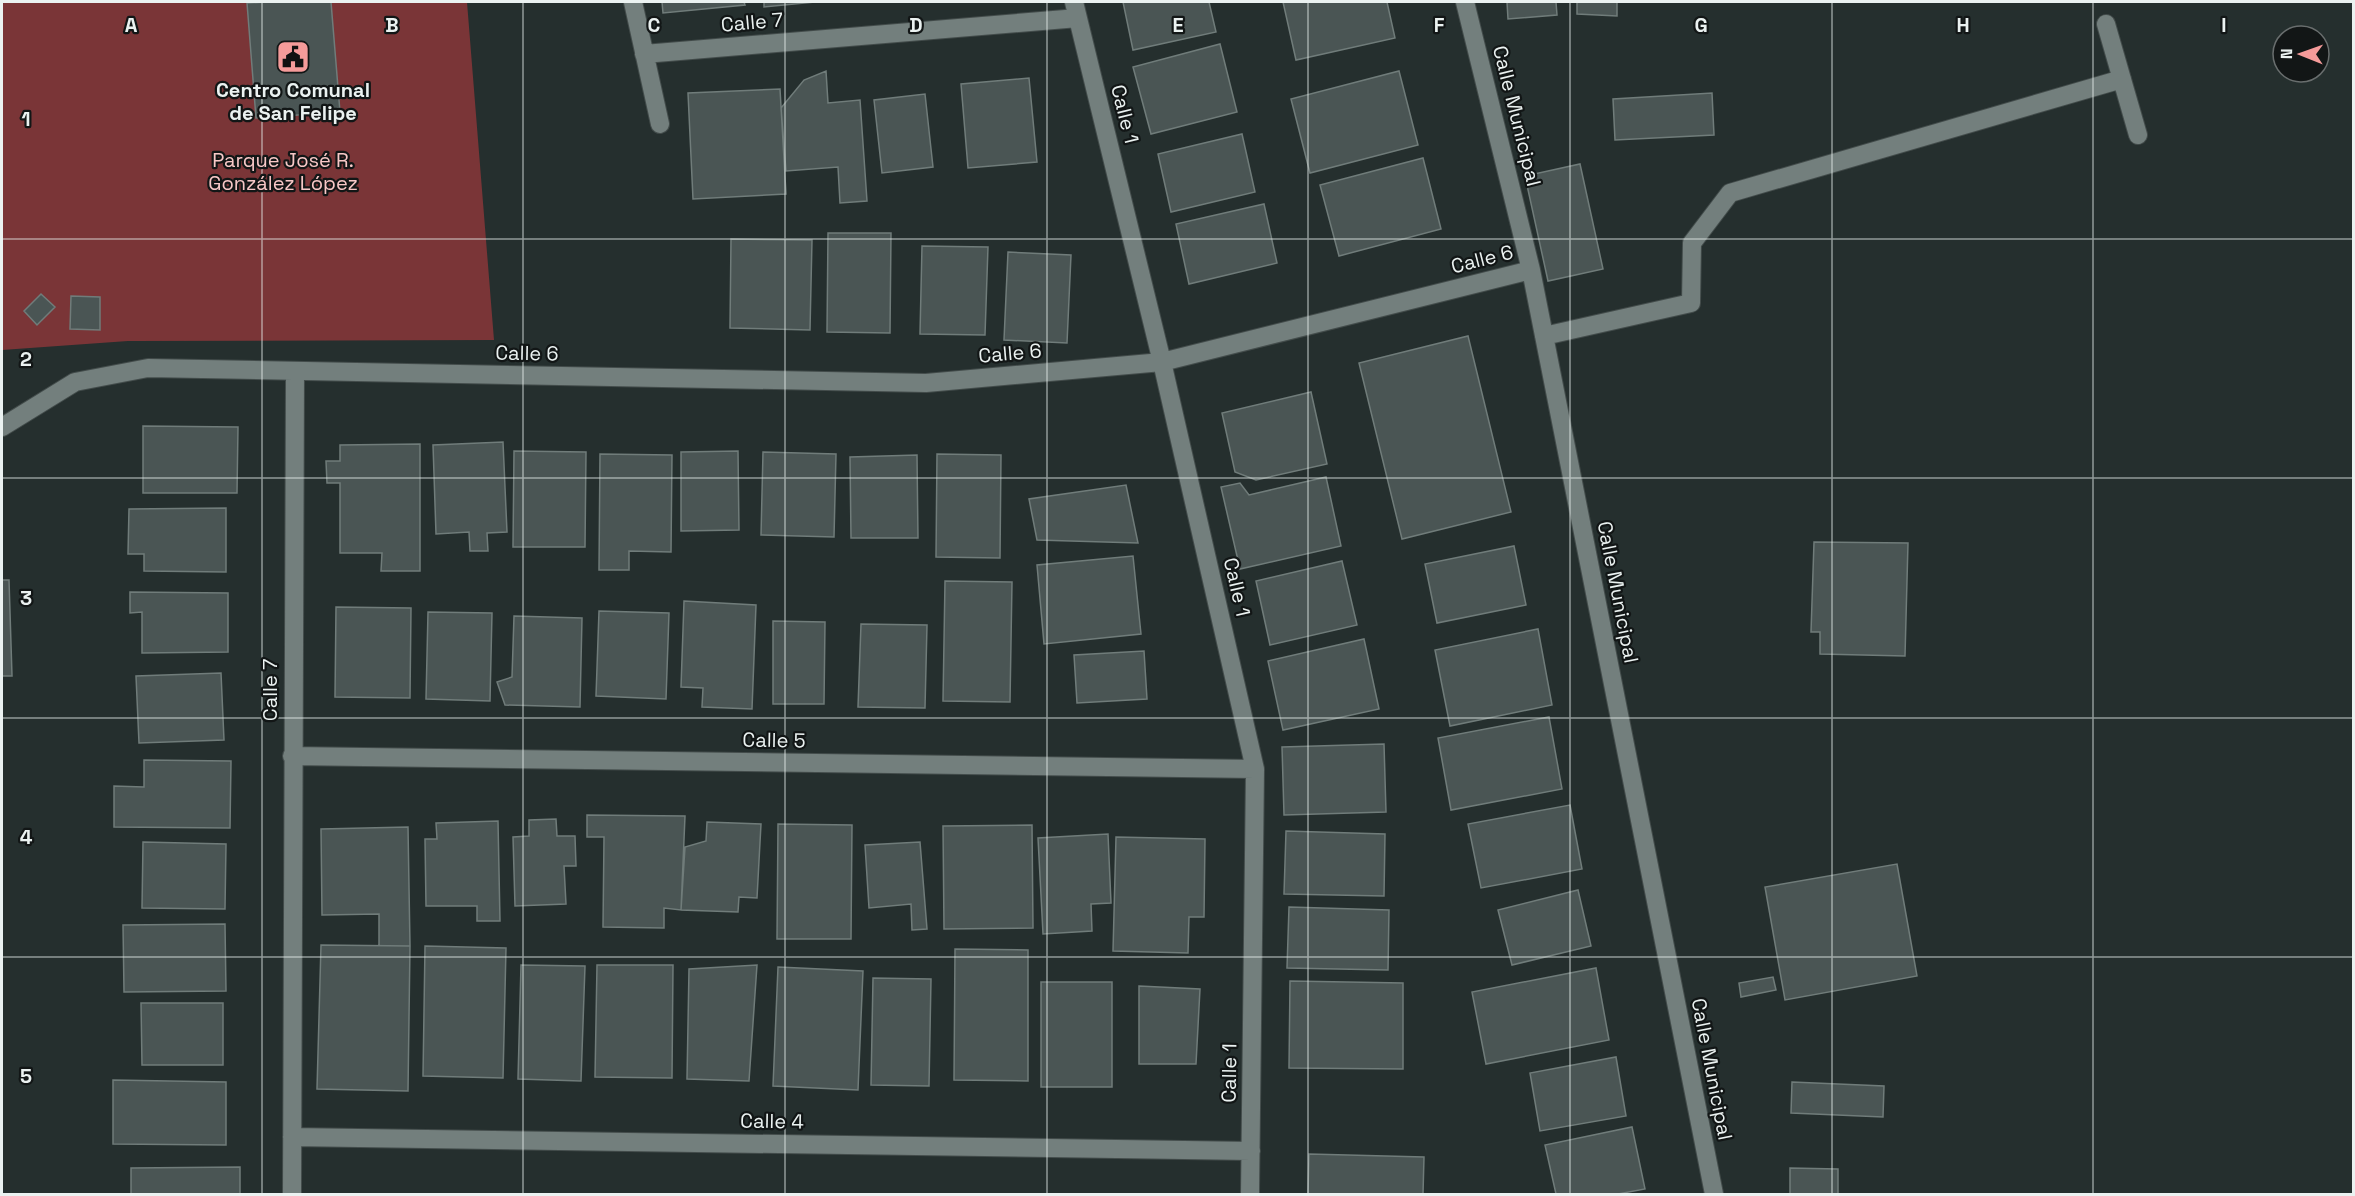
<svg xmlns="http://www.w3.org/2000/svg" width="2355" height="1196" font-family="'Space Grotesk',sans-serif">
	<rect width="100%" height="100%" fill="#252f2e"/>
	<path fill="#7a3537" d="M2,2H467L494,340L128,341L2,350Z"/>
	<path fill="#4a5554" stroke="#707c7a" stroke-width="1.5" d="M268,2H331L340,112L256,118L247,3Z
		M662,2H744L745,5L663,13Z
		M764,2H815L764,7Z
		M1123,2H1209L1216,32L1133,50Z
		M1283,2H1387L1395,38L1296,60Z
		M1507,2H1556L1557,15L1508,19Z
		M1577,2H1617V16L1577,14Z
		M1220,44L1237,112L1151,134L1133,67Z
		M826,71L828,103L860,100L867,201L840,203L838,167L786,171L781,108L804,80Z
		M1399,71L1418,145L1310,173L1291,99Z
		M1029,78L1037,162L968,168L961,84Z
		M780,89L786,194L693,199L688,93Z
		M1712,93L1714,135L1615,140L1613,99Z
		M925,94L933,167L882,173L874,100Z
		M1242,134L1255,192L1171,212L1158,154Z
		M1423,158L1441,229L1339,256L1320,185Z
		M1580,164L1603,269L1548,281L1525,176Z
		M1264,204L1277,263L1189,284L1176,224Z
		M828,233H891L890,333L827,332Z
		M731,239L812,240L810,330L730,328Z
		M922,246L988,247L985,335L920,334Z
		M1008,252L1071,255L1067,343L1004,340Z
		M41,294L55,307L37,325L24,311Z
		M71,296L100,297V330L70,329Z
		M1468,336L1511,512L1402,539L1359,363Z
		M1311,392L1327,464L1256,480L1235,472L1222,413Z
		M143,426L238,427L237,493H143Z
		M503,442L507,532L487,533L488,551H470L469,532L436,534L433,445Z
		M420,444V571H381L382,553H340V483H327L326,461H340V445Z
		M514,451L586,452L585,547H513Z
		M738,451L739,530L681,531V452Z
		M763,452L836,454L834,537L761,535Z
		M600,454L672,455L671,552L629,551V570H599Z
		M937,454L1001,455L1000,558L936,557Z
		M917,455L918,538H851L850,457Z
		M1326,477L1341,546L1240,569L1221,487L1240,483L1249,495Z
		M1126,485L1138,543L1037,540L1029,499Z
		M226,508V572L144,571V554H128L129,509Z
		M1814,542L1908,543L1905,656L1820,654V632H1811Z
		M1514,546L1526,605L1437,623L1425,564Z
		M1133,556L1141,634L1044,644L1037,565Z
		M1342,561L1357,625L1270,645L1256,581Z
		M2,580H9L12,676H2Z
		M945,581L1012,582L1010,702L943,701Z
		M130,592L228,593V652L142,653V612L130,613Z
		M684,601L756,605L752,709L702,707L703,688L681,687Z
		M336,607L411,608L410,698L335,697Z
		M599,611L669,613L666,699L596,696Z
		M428,612L492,613L490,701L426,699Z
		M514,616L582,618L580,707L505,705L497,682L512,677Z
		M773,621L825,622L824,704H773Z
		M861,624L927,625L925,708L858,707Z
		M1538,629L1552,705L1450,726L1435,650Z
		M1364,639L1379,709L1283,730L1268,661Z
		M1144,651L1147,699L1077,703L1074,655Z
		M221,673L224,740L139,743L136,676Z
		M1549,717L1562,789L1451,810L1438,738Z
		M1384,744L1386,812L1284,815L1282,747Z
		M144,760L231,761L230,828L114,827V786L144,787Z
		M1570,805L1582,869L1481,888L1468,824Z
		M587,815L685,816L681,910L664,908V928L603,927L604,837H587Z
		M556,819L557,836H575L576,866H564L566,904L515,906L513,837L529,836V820Z
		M498,821L500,921H477V906H426L425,839H437L436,823Z
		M707,822L761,824L757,898L739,897L738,912L681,910L685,847L706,841Z
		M778,824L852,825L851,939H777Z
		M1032,825L1033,928L944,929L943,826Z
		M408,827L410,946H379V914L322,915L321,829Z
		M1286,831L1385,834L1384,896L1284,894Z
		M1108,834L1111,903L1091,904L1092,931L1043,934L1038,838Z
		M1116,837L1205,839L1204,917H1189L1188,953L1113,951Z
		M143,842L226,844L225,909L142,908Z
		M920,842L927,929L912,930L911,904L869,908L865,845Z
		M1897,864L1917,976L1785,1000L1765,887Z
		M1578,890L1591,946L1512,965L1498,910Z
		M1289,907L1389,910L1388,970L1287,968Z
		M225,924L226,991L124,992L123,925Z
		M321,945L410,946L408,1091L317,1089Z
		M425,946L506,948L503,1078L423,1076Z
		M955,949L1028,950V1081L954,1080Z
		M521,965L585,966L581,1081L518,1079Z
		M597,965H673L672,1078L595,1077Z
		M757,965L749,1081L687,1079L689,969Z
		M778,967L863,971L858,1090L773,1086Z
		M1596,968L1609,1040L1486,1064L1472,992Z
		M1773,977L1776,990L1741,997L1739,983Z
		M873,978L931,979L929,1086L871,1085Z
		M1290,981L1403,983V1069L1289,1068Z
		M1041,982H1112V1087H1041Z
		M1139,986L1200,989L1196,1064H1139Z
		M141,1003H223V1065H142Z
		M1616,1057L1626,1116L1540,1131L1530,1073Z
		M113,1080L226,1082V1145L113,1144Z
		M1792,1082L1884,1086L1883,1117L1791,1113Z
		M1632,1127L1645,1189L1618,1194H1556L1545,1145Z
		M1309,1154L1424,1157L1423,1194H1308Z
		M240,1167V1194H131V1168Z
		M1790,1168L1838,1169V1194H1790Z"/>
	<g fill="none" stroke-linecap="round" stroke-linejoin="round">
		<g stroke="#434c4b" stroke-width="20">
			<path id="minor" d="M633,2L660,124
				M1074,2L1162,362L1255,769L1250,1194
				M1465,2L1531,270L1714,1194
				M2106,24L2138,135
				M644,54L1078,18
				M1544,336L1691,303L1692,243L1730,193L2122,79
				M2,427L75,382L148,368L926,383L1162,362L1531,270
				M292,756L1255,769
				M292,1137L1251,1151
				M292,1194L295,372"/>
		</g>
		<use href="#minor" stroke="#737f7d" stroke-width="18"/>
	</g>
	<path fill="none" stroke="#ebf2f1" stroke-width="1.5" stroke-opacity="0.55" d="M262,2V1194M523,2V1194M785,2V1194M1047,2V1194M1308,2V1194M1570,2V1194M1832,2V1194M2093,2V1194M2,239H2354M2,478H2354M2,718H2354M2,957H2354"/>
	<defs>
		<g id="civic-square" transform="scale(1.725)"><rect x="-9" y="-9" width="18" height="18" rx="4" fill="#f59b9a" stroke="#121616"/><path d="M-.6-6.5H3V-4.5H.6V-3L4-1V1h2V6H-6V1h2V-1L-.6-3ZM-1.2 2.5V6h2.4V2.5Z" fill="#111"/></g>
	</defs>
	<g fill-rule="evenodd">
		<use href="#civic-square" x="293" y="57"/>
	</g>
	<g text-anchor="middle" stroke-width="4.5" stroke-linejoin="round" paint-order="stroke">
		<g font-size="20" fill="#ebf2f1" stroke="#121616">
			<text transform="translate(752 22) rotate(-5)" y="7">Calle 7</text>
			<text transform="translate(1125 114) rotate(76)" y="7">Calle 1</text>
			<text transform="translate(1517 116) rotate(76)" y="7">Calle Municipal</text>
			<text transform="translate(1482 259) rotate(-14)" y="7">Calle 6</text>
			<text transform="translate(527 353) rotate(1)" y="7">Calle 6</text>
			<text transform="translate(1010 353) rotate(-5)" y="7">Calle 6</text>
			<text transform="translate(1237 587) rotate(77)" y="7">Calle 1</text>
			<text transform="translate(1618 592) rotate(79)" y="7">Calle Municipal</text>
			<text transform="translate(270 690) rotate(-90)" y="7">Calle 7</text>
			<text transform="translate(774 740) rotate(1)" y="7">Calle 5</text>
			<text transform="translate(1712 1069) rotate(79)" y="7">Calle Municipal</text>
			<text transform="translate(1229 1073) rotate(-89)" y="7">Calle 1</text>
			<text transform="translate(772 1121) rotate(1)" y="7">Calle 4</text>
		</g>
		<g font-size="20" font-weight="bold" fill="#ebf2f1" stroke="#121616">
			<text x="293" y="97">Centro Comunal<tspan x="293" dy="23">de San Felipe</tspan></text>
		</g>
		<g font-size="20" fill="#f8c8c7" stroke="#121616">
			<text x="283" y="167">Parque José R.<tspan x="283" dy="23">González López</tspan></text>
		</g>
	</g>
	<g font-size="20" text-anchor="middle" font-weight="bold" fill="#ebf2f1" stroke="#121616" stroke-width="4.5" stroke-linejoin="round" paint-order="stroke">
		<text x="131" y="32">A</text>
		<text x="392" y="32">B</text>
		<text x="654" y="32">C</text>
		<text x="916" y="32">D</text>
		<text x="1178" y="32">E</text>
		<text x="1439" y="32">F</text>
		<text x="1701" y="32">G</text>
		<text x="1963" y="32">H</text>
		<text x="2224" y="32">I</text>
		<text x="26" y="126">1</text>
		<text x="26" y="366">2</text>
		<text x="26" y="605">3</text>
		<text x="26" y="844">4</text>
		<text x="26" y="1083">5</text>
	</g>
	<rect width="2355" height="1196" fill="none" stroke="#ebf2f1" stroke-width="6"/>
	<g transform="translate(2301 54) rotate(271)"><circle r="28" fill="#121616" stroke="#696e6e" stroke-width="1.5"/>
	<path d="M0-4.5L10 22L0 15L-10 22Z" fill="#f59b9a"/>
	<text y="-9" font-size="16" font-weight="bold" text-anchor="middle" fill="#ebf2f1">N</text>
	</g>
</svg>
